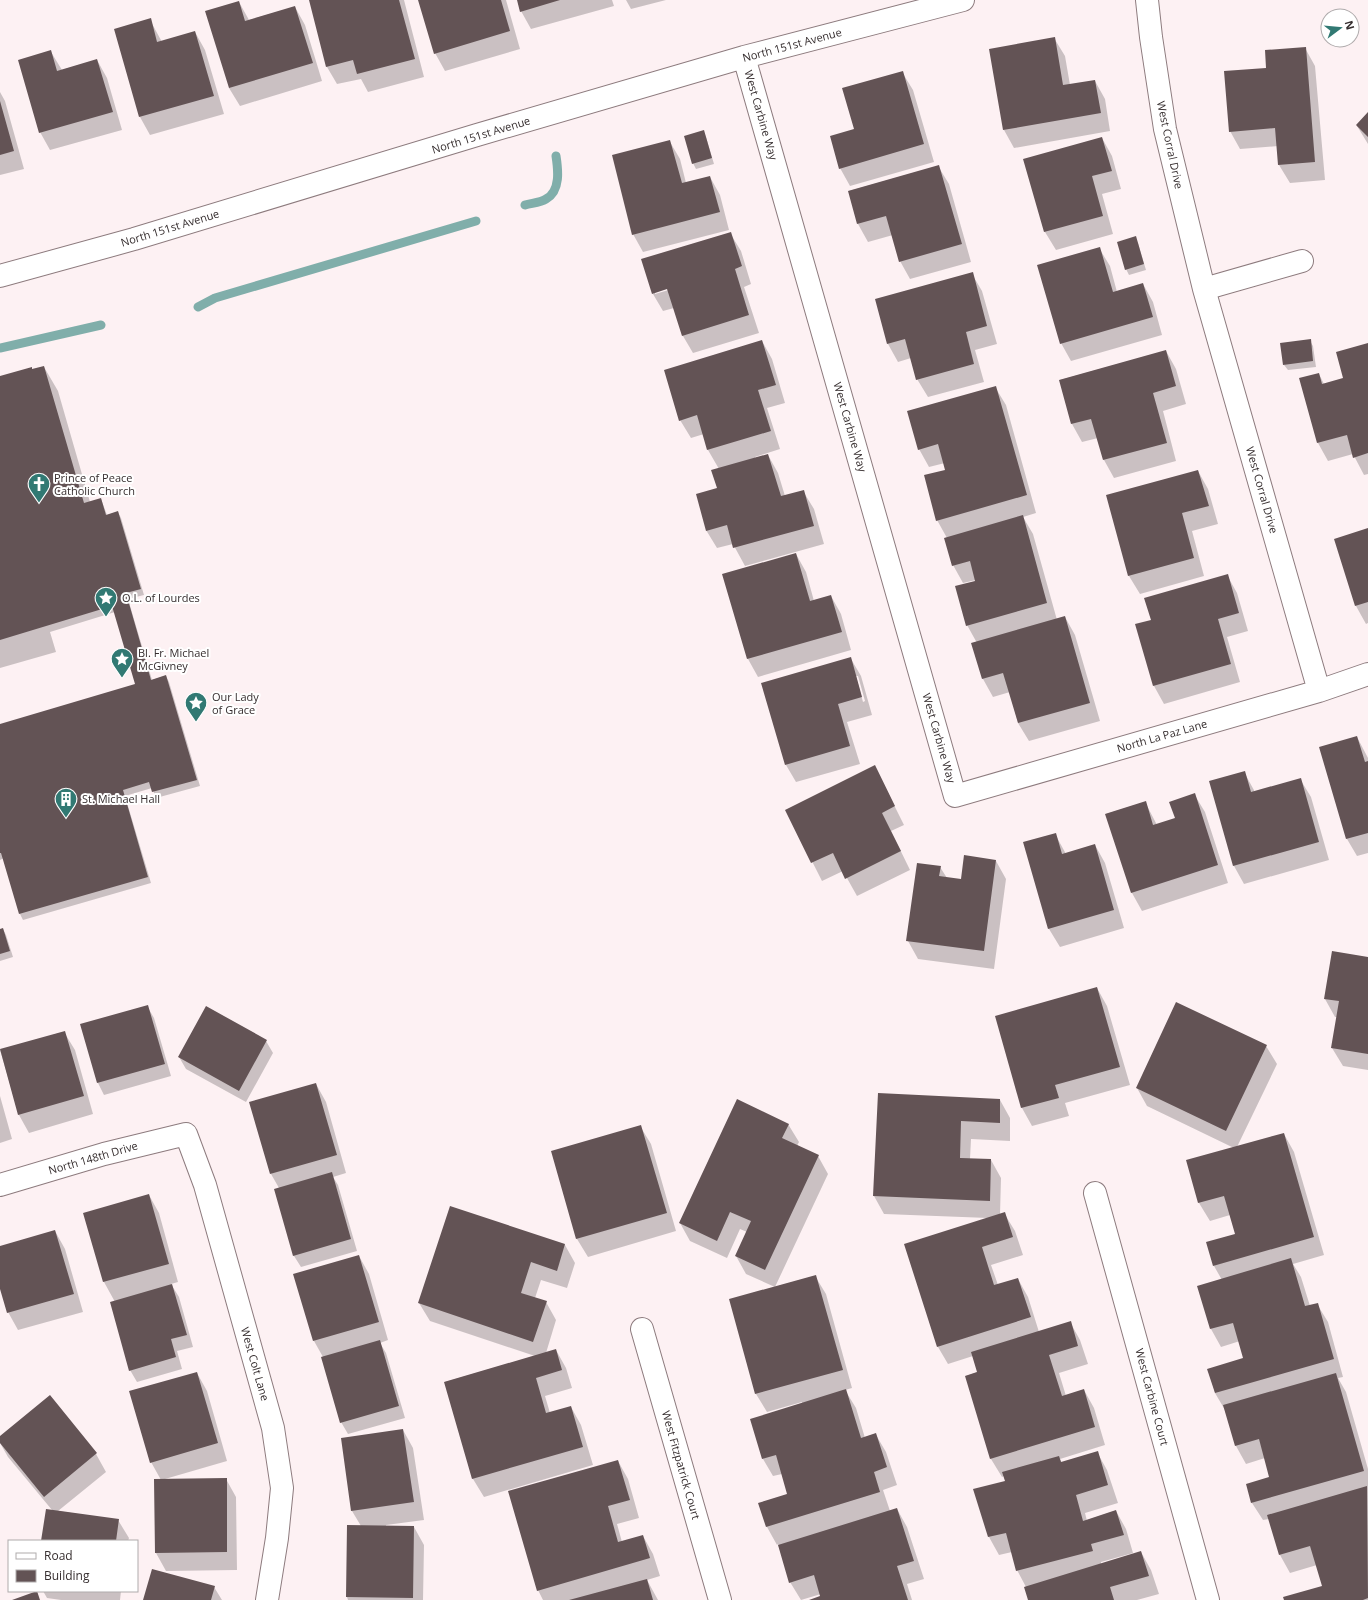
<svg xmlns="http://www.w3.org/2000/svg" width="1368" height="1600" font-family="'Open Sans',sans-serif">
	<rect width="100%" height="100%" fill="#fdf1f3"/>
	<path fill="#0003" fill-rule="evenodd" d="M310,0H404L424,77L368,92L361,79L337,84L327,67Z
		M419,0H506L520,49L445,71L435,53Z
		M518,0H612L614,6L531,29L521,11Z
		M626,0H666L631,9Z
		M239,2L249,20L295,7L305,25L322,81L240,106L229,88Z
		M150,20L162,42L195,32L205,50L224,114L150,135L140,117L115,30Z
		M1054,38L1065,56L1070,85L1095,81L1105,99L1110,131L1014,148L1004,130Z
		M1305,48L1315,66L1325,180L1290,183L1279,165L1278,146L1240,149L1230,131L1267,69Z
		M51,52L62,70L97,60L107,78L122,130L50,150L40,132Z
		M902,72L913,90L934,162L850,186L840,168L855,130Z
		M0,92L5,101L24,169L0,175Z
		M1368,113V144L1357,126Z
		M703,131L706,137L714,164L696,169L693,163Z
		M1102,138L1112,156L1121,189L1102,194L1113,234L1056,250L1045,232L1025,160Z
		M670,142L680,159L686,183L710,177L720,195L729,230L643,252L633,234Z
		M938,166L949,184L971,262L910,279L900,261L893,235L868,242L858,224L849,191Z
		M730,233L741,251L751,284L744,287L759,333L693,353L683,336L674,308L663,311L653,294ZM672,287V289L655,294V292Z
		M1135,238L1138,243L1146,270L1129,275L1126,269Z
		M1099,248L1110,266L1117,292L1143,284L1153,302L1162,335L1071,361L1061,343Z
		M972,274L982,291L997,344L975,350L984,382L928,397L917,379L911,358L898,362L888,344L876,300Z
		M762,341L772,359L785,403L767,408L780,449L755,457V458L768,455L778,473L785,496L803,491L814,509L824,544L745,566L733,544L717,548L706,530L718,488L719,469L708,450L704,434L691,438L680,420Z
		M1310,341L1313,346L1316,367L1288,370L1284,365Z
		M1368,344V474L1364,475L1353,454L1328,461L1318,443L1300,379L1319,374L1324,384L1344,379Z
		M1166,351L1176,369L1186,404L1163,411L1176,461L1114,478L1104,460L1098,438L1082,442L1072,424L1060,380Z
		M44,367L58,391L90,502L101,499L107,515L118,512L121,518L144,595L128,599L152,680L166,676L169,682L200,786L156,798L152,788L125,796L151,883L23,920L20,914L4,858L0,860V725L136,685L115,612L50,632L56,652L0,668V378Z
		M995,387L1006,405L1036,513L1023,517L1033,534L1057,620L1065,617L1075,635L1100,721L1029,741L1018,723L1010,692L993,697L983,679L977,643L967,625L976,580L963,583L953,565L947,538L937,520L947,470L945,463L929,467L919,449Z
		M1198,471L1208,489L1218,524L1192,531L1204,576L1140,594L1129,576L1107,496Z
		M1368,529V623L1366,624L1356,606Z
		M796,554L806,572L814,601L831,596L841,614L851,650L758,677L748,659L724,575Z
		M1227,575L1237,593L1248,631L1227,637L1240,682L1164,704L1154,686L1152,620Z
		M851,659L861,676L872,715L847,722L860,764L796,782L786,765ZM856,676H858L865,701L863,702Z
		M1357,737L1368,758V853L1357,856L1347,839Z
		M875,767L904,825L891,831L910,870L857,896L843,871L822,881L786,810Z
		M1244,772L1255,792L1300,779L1311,797L1329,860L1244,884L1234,866L1210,782Z
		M1194,794L1205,812L1228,883L1142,911L1132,893L1106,814L1145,802L1157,825L1176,819Z
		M1055,834L1066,854L1095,845L1105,863L1124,928L1060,947L1049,929L1025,843Z
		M996,861L1006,879L994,969L918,959L908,941L940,867L947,878L961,880Z
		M3,929L6,935L13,957L0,961V930Z
		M1368,958V1070L1343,1066L1332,1048L1337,1017H1335L1325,999Z
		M1097,988L1107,1006L1130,1085L1065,1103L1069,1116L1032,1126L1022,1108L996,1017Z
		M147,1006L154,1018L171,1076L104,1095L98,1083L81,1025Z
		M64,1032L75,1050L93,1114L29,1133L19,1115L0,1050Z
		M266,1041L273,1053L246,1102L186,1069L179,1057Z
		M1266,1046L1277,1064L1237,1147L1284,1134L1294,1152L1324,1255L1293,1264L1301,1277L1310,1306L1317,1304L1328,1322L1343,1377L1338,1378L1346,1392L1368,1469V1600H1285L1323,1587L1317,1565L1290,1573L1280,1555L1269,1519L1263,1520L1252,1503L1271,1478L1265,1458L1246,1464L1236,1446L1225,1410L1215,1393L1209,1369L1245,1359L1240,1341L1221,1347L1211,1329L1198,1287L1222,1280L1214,1266L1236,1235L1230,1215L1210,1221L1199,1203L1187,1161L1234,1148L1147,1106L1137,1088Z
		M316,1084L326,1102L346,1173L333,1177L338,1185L357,1251L301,1267L294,1256L279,1188L271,1174Z
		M879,1094L1000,1100L1010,1118V1141L971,1139L970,1159L991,1160L1001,1178L1000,1215L1004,1213L1015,1231L1023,1255L991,1265L998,1285L1018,1279L1028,1297L1039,1332L1070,1322L1080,1340L1088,1364L1059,1373L1066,1396L1084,1390L1094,1408L1105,1445L1060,1459L1062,1463L1097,1452L1107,1470L1118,1503L1085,1513L1087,1521L1116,1511L1126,1529L1133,1553L1101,1562V1564L1141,1552L1151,1570L1159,1594L1137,1600H1029L1026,1587L1017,1570L1012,1552L999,1555L989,1537L974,1490L1006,1482L1004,1476L1002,1477L991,1459L966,1376L978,1372L973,1356L948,1364L938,1347L988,1218L884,1214L874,1196Z
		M0,1096L12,1139L0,1143Z
		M788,1124L799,1142L797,1146L818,1156L828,1174L775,1287L815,1276L826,1294L852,1388L845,1390L856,1408L865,1438L876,1435L886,1452L897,1485L883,1490L890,1511L897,1509L907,1527L924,1579L907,1584L912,1600H812L822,1597L821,1594L801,1600L790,1582L778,1544L777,1545L767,1527L760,1504L788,1494L782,1474L773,1476L763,1459L802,1404V1402L767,1412L756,1394L730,1300L775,1287L746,1274L736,1256L747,1232L740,1229L727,1258L690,1241L680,1223Z
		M640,1126L651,1144L676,1231L588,1257L577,1239L552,1152Z
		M149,1195L159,1213L178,1282L171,1284L179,1297L193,1347L177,1351L182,1369L137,1382L130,1370L115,1302L104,1282L84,1214Z
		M451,1207L565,1245L575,1263L567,1288L541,1280L535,1298L546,1302L556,1320L546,1353L556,1350L566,1368L572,1388L545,1396L550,1413L571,1407L581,1425L593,1465L484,1497L473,1479L445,1382L535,1356L430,1321L419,1303Z
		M55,1231L65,1249L83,1312L18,1330L8,1312L0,1285V1247Z
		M359,1256L369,1274L388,1340L380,1343L386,1353L405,1418L348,1434L341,1422L323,1357L314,1341Z
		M197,1373L207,1391L227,1461L165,1479H226L236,1497L237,1570L166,1571L156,1553L161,1480L151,1462Z
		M403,1430L413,1448L424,1520L386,1525V1527H414L424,1545L423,1600H348L347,1597L348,1526H361L352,1511L342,1439Z
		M0,1438L96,1454L106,1472L58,1511L118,1520L129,1538L128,1541H42L52,1510L8,1457L0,1443Z
		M618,1461L628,1479L639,1518L617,1524L622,1542L643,1536L653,1554L660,1576L647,1580L658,1600H543L538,1590Z
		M214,1587L222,1600H144Z
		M43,1591H121L120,1600H61L47,1598Z"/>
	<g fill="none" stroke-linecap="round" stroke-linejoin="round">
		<path stroke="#80aeaa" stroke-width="9" d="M525,205C531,203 540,203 546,199C561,191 558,169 556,156
			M198,307L215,298L476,221
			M0,348L101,325"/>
	</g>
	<path fill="#635355" d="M309,0H399L415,59L357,74L353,60L326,67Z
		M418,0H501L510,31L434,54Z
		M517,0H560L520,12Z
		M239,1L245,21L295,6L313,63L229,88L205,11Z
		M151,18L157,42L195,31L214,96L139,117L114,29Z
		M1055,37L1063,85L1095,80L1101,113L1003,130L989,49Z
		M1306,47L1315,162L1278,165L1275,128L1229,132L1224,71L1266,68L1265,50Z
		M51,50L57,71L97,59L113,112L39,133L18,60Z
		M903,71L924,144L839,169L830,136L854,129L842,88Z
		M0,101L14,151L0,155Z
		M1368,112V137L1356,125Z
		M704,130L712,158L692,164L684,136Z
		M1102,137L1112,171L1092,176L1103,216L1044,232L1023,159Z
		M670,140L682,183L710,176L720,212L632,235L612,155Z
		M939,165L962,244L899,262L886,216L857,224L848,191Z
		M731,232L742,266L735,269L749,315L682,336L667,289L652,294L641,259Z
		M1136,236L1144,264L1125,270L1117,242Z
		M1100,247L1113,292L1143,283L1153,317L1060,344L1037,265Z
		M973,272L987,326L966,332L974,364L916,380L905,339L887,344L875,299Z
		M1311,339L1313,361L1283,365L1280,343Z
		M762,340L776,385L758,390L771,431L707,450L697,415L679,421L664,370Z
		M1368,343V453L1353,458L1347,435L1317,443L1299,378L1319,373L1322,384L1343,378L1336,352Z
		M1166,350L1176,386L1153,393L1167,443L1103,460L1091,419L1071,424L1059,380Z
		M44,366L84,503L101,498L106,515L118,511L141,589L126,593L151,680L166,675L197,780L152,792L149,782L123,790L148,877L19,914L1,853H0V724L135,684L112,606L0,640V376L32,367V369Z
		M996,386L1027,495L936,521L924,475L945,470L938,444L918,450L907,411Z
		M768,454L781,496L804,490L814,526L733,548L727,525L706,531L696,494L717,488L711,470Z
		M1198,470L1209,506L1182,513L1194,558L1128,576L1106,495Z
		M1023,515L1047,603L966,626L955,586L975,581L970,561L952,566L944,538Z
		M1368,528V602L1355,606L1334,539Z
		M796,553L810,601L831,595L842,632L747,659L722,574Z
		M1228,574L1239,613L1218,619L1231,664L1153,686L1135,624L1151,620L1144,598Z
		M1065,616L1090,703L1018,723L1003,673L982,679L971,643Z
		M851,657L862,697L838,704L850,746L785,765L761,683Z
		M1357,736L1365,762L1368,761V833L1346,839L1319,747Z
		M875,765L895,806L882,813L901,851L845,879L833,853L811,863L785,810Z
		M1245,771L1251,792L1301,778L1319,842L1233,866L1209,781Z
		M1195,793L1218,865L1131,893L1105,814L1146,801L1153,825L1175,818L1169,802Z
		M1056,833L1062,854L1095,844L1114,910L1048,929L1023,842Z
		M964,855L996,860L984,951L906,941L917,863L941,866L939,876L961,879Z
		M3,928L10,951L0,954V929Z
		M1332,951L1368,957V1054L1331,1048L1339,1001L1324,999Z
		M1097,987L1120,1067L1055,1085L1059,1098L1021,1108L995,1016Z
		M1176,1002L1267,1045L1226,1131L1136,1088Z
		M148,1005L165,1064L97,1083L80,1024Z
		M206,1006L267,1040L239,1091L178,1057Z
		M65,1031L84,1096L18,1115L0,1049Z
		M316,1083L337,1155L270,1174L249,1102Z
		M878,1093L1000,1099V1123L961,1121L960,1158L991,1159L990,1201L873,1196Z
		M737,1099L789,1124L782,1138L819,1155L765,1270L735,1256L751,1221L730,1212L717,1241L679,1223Z
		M641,1125L667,1213L576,1239L551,1151Z
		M1284,1133L1314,1237L1213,1266L1206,1242L1235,1234L1224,1196L1198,1203L1186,1160Z
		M332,1172L351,1239L293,1256L274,1189Z
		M149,1194L169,1264L103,1282L83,1213Z
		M450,1206L565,1244L557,1271L531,1262L521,1293L547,1301L533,1342L418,1303Z
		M1005,1212L1013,1237L982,1247L994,1285L1018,1278L1031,1317L937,1347L904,1244Z
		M55,1230L74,1294L7,1313L0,1289V1246Z
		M359,1255L379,1322L313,1341L293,1274Z
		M1291,1258L1305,1306L1318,1303L1334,1359L1215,1393L1207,1369L1243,1358L1233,1323L1210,1329L1197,1286Z
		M816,1275L843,1370L755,1394L729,1299Z
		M172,1284L187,1335L171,1339L176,1357L129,1371L110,1302Z
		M1071,1321L1078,1346L1049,1355L1062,1396L1084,1389L1095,1427L990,1459L965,1376L977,1372L971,1352Z
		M380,1340L399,1406L340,1423L321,1357Z
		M556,1349L562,1370L536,1378L546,1413L571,1406L583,1447L472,1479L444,1382Z
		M197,1372L218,1443L150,1463L129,1391Z
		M1336,1373L1364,1471L1251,1503L1246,1484L1269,1477L1259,1439L1235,1446L1223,1405Z
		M846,1389L861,1438L876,1433L887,1467L874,1472L880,1492L766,1527L758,1503L787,1494L776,1455L762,1459L750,1419Z
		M50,1395L97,1453L44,1497L0,1443V1436Z
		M403,1429L414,1502L351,1511L341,1438Z
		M1098,1451L1108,1485L1076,1495L1083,1521L1116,1510L1124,1535L1091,1544L1093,1551L1016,1571L1006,1533L988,1537L973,1489L1005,1481L1002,1472L1059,1456L1061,1462Z
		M618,1460L630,1500L608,1506L618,1542L643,1535L650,1558L537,1591L508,1491Z
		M227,1478V1552L155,1553L154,1479Z
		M1367,1486L1368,1598L1363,1600H1284L1283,1597L1322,1586L1310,1546L1279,1555L1267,1515Z
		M897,1508L914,1561L897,1566L908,1600H809L820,1596L814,1575L789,1583L778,1545Z
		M46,1509L119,1519L116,1541H41Z
		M347,1525L414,1526L413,1598L346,1597Z
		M1141,1551L1149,1576L1110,1587L1114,1600H1028L1024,1587Z
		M152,1569L215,1586L211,1600H143Z
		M647,1579L653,1600H569Z
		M37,1591L40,1600H12Z"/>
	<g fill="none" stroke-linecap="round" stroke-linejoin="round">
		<g stroke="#8d7b7e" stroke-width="24">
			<path id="minor" d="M1147,0L1151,37L1165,129L1204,289L1319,691
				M744,57L955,796L1319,691L1368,674
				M0,276L134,239L477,135L744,57L963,0
				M1204,289L1302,261
				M0,1185L104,1154L186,1134L205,1185L273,1428L282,1488L277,1538L267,1600
				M1095,1193L1208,1600
				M642,1329L720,1600"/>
		</g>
		<use href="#minor" stroke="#fff" stroke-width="22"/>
	</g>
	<defs>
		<g id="church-pin" transform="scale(1.15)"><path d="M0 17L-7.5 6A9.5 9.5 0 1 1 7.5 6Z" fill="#317973" stroke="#fff"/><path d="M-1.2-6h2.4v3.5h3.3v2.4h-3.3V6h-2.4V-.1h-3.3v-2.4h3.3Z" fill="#fff"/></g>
		<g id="sight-pin" transform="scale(1.15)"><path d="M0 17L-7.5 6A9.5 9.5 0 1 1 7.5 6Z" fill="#317973" stroke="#fff"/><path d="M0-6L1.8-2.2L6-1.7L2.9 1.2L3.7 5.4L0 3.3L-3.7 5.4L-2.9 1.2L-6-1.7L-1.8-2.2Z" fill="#fff"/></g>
		<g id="building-pin" transform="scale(1.15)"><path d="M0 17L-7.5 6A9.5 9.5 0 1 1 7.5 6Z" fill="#317973" stroke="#fff"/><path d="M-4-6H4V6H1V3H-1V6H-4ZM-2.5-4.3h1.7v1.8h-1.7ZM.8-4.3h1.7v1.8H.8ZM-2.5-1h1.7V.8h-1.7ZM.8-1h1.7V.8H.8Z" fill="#fff"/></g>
	</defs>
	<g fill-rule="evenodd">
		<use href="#church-pin" x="39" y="484"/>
		<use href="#sight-pin" x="106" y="598"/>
		<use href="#sight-pin" x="122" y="659"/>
		<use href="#sight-pin" x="196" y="703"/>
		<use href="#building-pin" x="66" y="799"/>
	</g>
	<g text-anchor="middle" stroke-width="4" stroke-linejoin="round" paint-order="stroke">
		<g font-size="11" fill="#362e2f" stroke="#fff">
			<text transform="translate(792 45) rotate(-15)" y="4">North 151st Avenue</text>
			<text transform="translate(761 115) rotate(74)" y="4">West Carbine Way</text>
			<text transform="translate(481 135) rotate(-17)" y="4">North 151st Avenue</text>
			<text transform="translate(1170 145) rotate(78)" y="4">West Corral Drive</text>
			<text transform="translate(170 228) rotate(-17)" y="4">North 151st Avenue</text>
			<text transform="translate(850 427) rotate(74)" y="4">West Carbine Way</text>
			<text transform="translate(1262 490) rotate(74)" y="4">West Corral Drive</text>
			<text transform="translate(1162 736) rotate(-16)" y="4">North La Paz Lane</text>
			<text transform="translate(939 738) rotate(74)" y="4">West Carbine Way</text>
			<text transform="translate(93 1158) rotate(-16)" y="4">North 148th Drive</text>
			<text transform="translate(255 1364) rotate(74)" y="4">West Colt Lane</text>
			<text transform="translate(1152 1397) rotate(75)" y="4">West Carbine Court</text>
			<text transform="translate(681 1465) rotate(74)" y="4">West Fitzpatrick Court</text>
		</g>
		<g font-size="11" fill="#362e2f" stroke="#fff" text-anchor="start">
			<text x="54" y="482">Prince of Peace<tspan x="54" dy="13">Catholic Church</tspan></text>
			<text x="122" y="602">O.L. of Lourdes</text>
			<text x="138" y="657">Bl. Fr. Michael<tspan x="138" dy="13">McGivney</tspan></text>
			<text x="212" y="701">Our Lady<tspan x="212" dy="13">of Grace</tspan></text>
			<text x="82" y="803">St. Michael Hall</text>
		</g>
	</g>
	<rect x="8" y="1540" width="130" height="52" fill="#ffffff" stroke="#afabac"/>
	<rect x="16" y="1553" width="20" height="6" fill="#ffffff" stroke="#afabac"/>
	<text x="44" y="1560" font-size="12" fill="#362e2f">Road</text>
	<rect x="16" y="1570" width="20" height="12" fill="#635355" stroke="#afabac"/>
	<text x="44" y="1580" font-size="12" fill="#362e2f">Building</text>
	<g transform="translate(1340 28) rotate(74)"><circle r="19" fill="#ffffff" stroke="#afabac"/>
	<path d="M0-3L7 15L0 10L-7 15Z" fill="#317973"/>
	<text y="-6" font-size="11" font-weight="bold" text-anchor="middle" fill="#362e2f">N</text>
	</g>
</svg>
